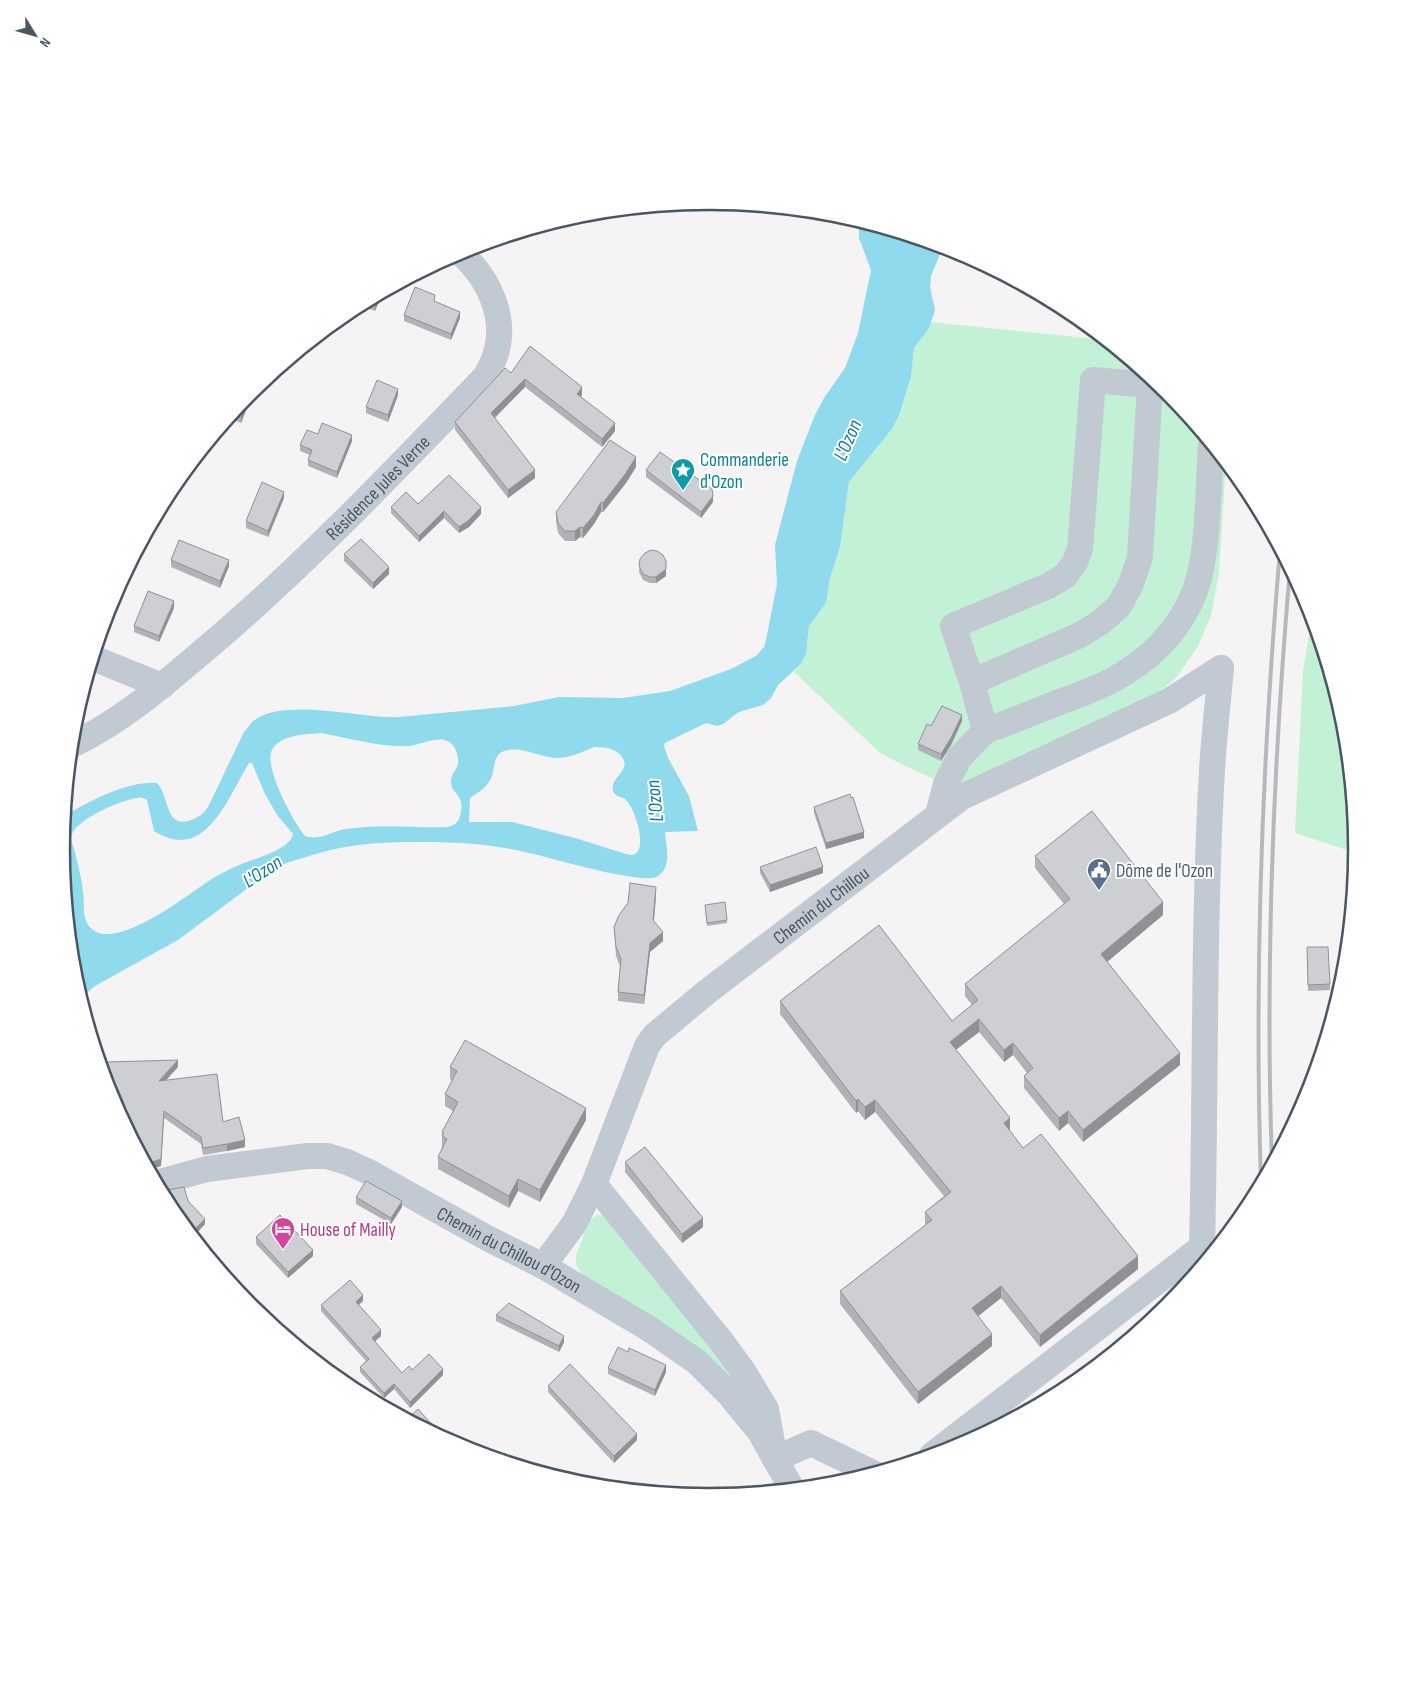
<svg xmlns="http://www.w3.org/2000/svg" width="1418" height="1699" font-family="'Sofia Sans Condensed',sans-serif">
	<rect width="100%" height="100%" fill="#f5f3f3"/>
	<path fill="#c3f1d5" d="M931,322L1104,340L1167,392L1226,463L1219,572L1211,616L1198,646L1177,677L1153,697L956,789L899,763L879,752L794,672L801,664L806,654L809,626L826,603L830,578L840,547L849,482L892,429L899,417L911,378L914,348Z
		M1312,618L1344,723L1356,853L1295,833L1303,671Z
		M597,1215L608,1216L754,1400L585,1280L576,1264V1256L589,1221Z"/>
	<path fill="#90daee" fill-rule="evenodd" d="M859,221L943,247L931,276L930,287L935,310L929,328L914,348L911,377L899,416L892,429L849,482L840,547L830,578L826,603L809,626L806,654L801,664L778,685L771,698L763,705L739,712L723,724L717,726L706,723L665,743L664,746L668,758L689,796L698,831L665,832C666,846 673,869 656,877C638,884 552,858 529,853C493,844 457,842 420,842C376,842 345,844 303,858C292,861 282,864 272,870L178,940L95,986L80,998L74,976L61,850L64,817C88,801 128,781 157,783C169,795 165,827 188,821C198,818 204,814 209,805L244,732C247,729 249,725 252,722C282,696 360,719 399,717L514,706L559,697L623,698L670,691L731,669L756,656L764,647L767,635L777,584L775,545L797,461L815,415L824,398L845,368L858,333L871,270L859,238ZM322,733C347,738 384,748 409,746C420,745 436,736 447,741C455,744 459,755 458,763C457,770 451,774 451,781C451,796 466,793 460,816C458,823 455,825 447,827C414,828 379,824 346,829C332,831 321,841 305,836C294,823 263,766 272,750C279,735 307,734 322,733ZM594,747C604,747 616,748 622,757C632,770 609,778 613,791C615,797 621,796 625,799C634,806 646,843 637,852C634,856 630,855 626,854L575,838L512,822H469L470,798C479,792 488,787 492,776C494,770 494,759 499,754C514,742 540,758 557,758C570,758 582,752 594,747ZM249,763H252L265,794L277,815L293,834C290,850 253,859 239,865C231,868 223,873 215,877C193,890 108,961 87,923C82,914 85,903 83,893C82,879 78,866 75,852C74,848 71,842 71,838C72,820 122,800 137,798C141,797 144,798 147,800L154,831C206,864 228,797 249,763Z"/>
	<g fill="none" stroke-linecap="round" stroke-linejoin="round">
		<g stroke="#c1cad2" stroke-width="26">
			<path d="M93,658L162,686"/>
			<path d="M985,731C1009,722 1033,713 1057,703C1079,695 1102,687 1123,674C1160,652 1190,617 1200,574C1209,532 1208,488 1211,445"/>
			<path id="s1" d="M72,745C126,719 170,679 215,641C311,559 398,467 486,376C488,371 492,365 494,359C509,320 489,277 459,252"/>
			<path d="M938,814L946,784L959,758L985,731L972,682L1080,635L1101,622L1119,606L1131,584L1140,557L1150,385L1093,380L1080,549L1075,562L1065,576L1048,586L953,626L972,682"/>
			<path id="s2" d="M156,1183L207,1169L308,1156H327L347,1162L369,1172L487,1238L543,1266L648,1328L697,1362L729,1394L760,1432L792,1489"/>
			<path d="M594,1184L721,1341L743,1371L766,1409L775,1459L811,1443L873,1473"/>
			<path d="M1204,1263L1202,1247C1206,1088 1203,929 1212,770C1214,736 1218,702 1221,668"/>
			<path id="s3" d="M543,1266L574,1224L594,1184L647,1046L655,1035L708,991L962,797L1169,701L1221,668"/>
			<path d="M932,1455L1202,1247"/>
		</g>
		<path stroke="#b5b8bd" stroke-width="4" d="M1272,1164C1265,965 1273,767 1290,569
			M1261,1184C1254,972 1262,761 1280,550"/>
	</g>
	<path fill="#b0b2b7" d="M382,294L375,311L360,305Z
		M404,315L460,318L451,340L404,321Z
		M511,373L582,395L581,397L615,431L602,447L525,387L495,418L535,478L508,498L455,430V422Z
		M249,393L250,400L241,423L229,418Z
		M398,395L388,422L366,413V407Z
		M318,434L352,441L337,478L308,466V460L310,455L300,451V445Z
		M636,467L626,483L603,512H601L594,524L583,538L580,537L575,541H565L558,533L556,521V512Z
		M646,470L713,502L701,518L646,477Z
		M284,498L268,537L246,528V521Z
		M418,504L481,514L469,527L459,533L444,518L419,542L391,513V507Z
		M344,554L389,574L373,589L344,561Z
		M640,559L666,568V576L656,583H650L643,580L639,572Z
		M171,560L229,566L220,588L171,567Z
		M174,608L159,642L134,632V626Z
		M962,721L951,745L941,761L918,750V744L931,726Z
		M814,807L864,838L826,849L814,813Z
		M1035,856L1163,915L1107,962L1180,1065L1083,1142L1068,1123L1059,1131L1024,1088V1076L1027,1073L1013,1055L1004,1062L979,1032L956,1050L1010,1131L1023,1148L1138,1269L1040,1347L1001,1298L978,1316L992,1346L918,1404L840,1304V1291L926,1225L925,1224V1212L944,1196L875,1112L865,1120L858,1111L856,1113L780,1014V1001L952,1021L972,1005L965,996V984L1064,904L1035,868Z
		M760,867L823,873L770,892L760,873Z
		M656,896L654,921L663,941L650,952L644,1004L618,1001V992L620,966L616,956L614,927Z
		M705,905L727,920V923L707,926Z
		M1307,947L1330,984V990L1308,991Z
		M107,1062L178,1067L166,1080L223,1122L245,1147L227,1151L203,1155L201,1144L164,1118L161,1166L152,1169Z
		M450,1067L586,1120L540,1202L518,1191L509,1208L438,1169V1157L442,1148V1132L453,1111L445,1106V1094L452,1081L450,1079Z
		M625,1162L703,1227L682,1243L625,1172Z
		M168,1190L188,1201L205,1224L193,1237L172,1212L168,1196Z
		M356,1197L402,1207L391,1224L356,1204Z
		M256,1237L313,1256L288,1278L256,1244Z
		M363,1301L359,1305L381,1336L374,1342L402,1373L412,1370L443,1375L410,1408L394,1389L384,1398L360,1372V1367L366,1361L321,1311V1305Z
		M496,1315L564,1342L559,1352L496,1321Z
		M608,1368L666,1372L655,1396L608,1374Z
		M548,1386L637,1440L614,1463L548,1392Z"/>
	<path fill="#909195" d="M382,294L375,311V304L378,295Z
		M460,312V318L451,340V334Z
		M525,379V387L491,421V413Z
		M582,387V395L577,402V394Z
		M398,389V395L388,422V415Z
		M250,394V400L241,423V417Z
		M615,423V431L602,447V439Z
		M352,435V441L337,478V472Z
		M636,457V467L626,483L603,512V503Z
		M535,470V478L508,498V490Z
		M284,492V498L268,537V531Z
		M713,496V502L701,518V512Z
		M601,502V512L594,524L583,538V528Z
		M481,507V514L469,527L459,533V527Z
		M444,511V518L419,542V536Z
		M580,527V537L575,541V531Z
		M229,560V566L220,588V581Z
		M666,561V576L656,583V577Z
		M389,567V574L373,589V583Z
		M174,601V608L159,642V636Z
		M962,715V721L951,745L941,761V754Z
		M864,832V838L826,849V843Z
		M823,867V873L770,892V885Z
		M656,887V896L653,929V920Z
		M1163,902V915L1101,967V954Z
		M663,932V941L650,952L644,1004V995L650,943Z
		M979,1019V1032L950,1054V1042Z
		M1013,1043V1055L1004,1062V1050Z
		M1180,1053V1065L1083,1142V1130Z
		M178,1060V1067L159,1088V1081Z
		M858,1099V1111L856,1113V1101Z
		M875,1100V1112L865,1120V1107Z
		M586,1108V1120L540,1202V1190Z
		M164,1111L161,1166L149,1170L147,1165Z
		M1068,1111V1123L1059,1131V1118Z
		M1010,1118V1130L1004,1135V1123Z
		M245,1140V1147L227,1151V1144Z
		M518,1179V1191L509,1208V1196Z
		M402,1201V1207L391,1224V1218Z
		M703,1218V1227L682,1243V1234Z
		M205,1219V1224L193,1237L191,1235V1233Z
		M313,1250V1256L288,1278V1272Z
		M1138,1256V1269L1040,1347V1335Z
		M1001,1286V1298L972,1321V1308Z
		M363,1295V1301L356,1307V1302Z
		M381,1330V1336L372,1344V1338Z
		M992,1334V1346L918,1404V1392Z
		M564,1336V1342L559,1352V1346Z
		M666,1365V1372L655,1396V1390Z
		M443,1369V1375L410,1408V1402Z
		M394,1384V1389L384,1398V1393Z
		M637,1434V1440L614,1463V1456Z"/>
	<path fill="#cdcfd5" stroke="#909195" d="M415,287L435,295L434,301L460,312L451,334L404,315Z
		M378,295L375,304L367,301Z
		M530,346L582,387L577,394L615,423L602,439L525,379L491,413L535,470L508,490L455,422L505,368L511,373Z
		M377,380L398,389L388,415L366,407Z
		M249,393L250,394L241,417L233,413Z
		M322,423L352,435L337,472L308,460L312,450L300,445L307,430L318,434Z
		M610,440L636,457L626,473L603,503L601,502L594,515L583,528L580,527L575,531H565L558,523L556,512Z
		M660,452L712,489L713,496L701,512L646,470Z
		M449,475L481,507L469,520L459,527L444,511L419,536L391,507L406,492L418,504Z
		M262,482L284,492L268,531L246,521Z
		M361,539L389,567L373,583L344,554Z
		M179,540L229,560L220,581L171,560Z
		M651,550L657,551L663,555L666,561V569L656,577H650L643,574L639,566L640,559L645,553Z
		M148,591L174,601L159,636L134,626Z
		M942,706L962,715L951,738L941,754L918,744L927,724L931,726Z
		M850,794L851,798L853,797L864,832L826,843L814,807Z
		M1092,811L1163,902L1101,954L1180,1053L1083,1130L1068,1111L1059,1118L1024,1076L1033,1068L1013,1043L1004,1050L979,1019L950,1042L1010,1118L1004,1123L1023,1148L1041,1134L1138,1256L1040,1335L1001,1286L972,1308L992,1334L918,1392L840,1291L932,1220L925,1212L951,1192L875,1100L865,1107L858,1099L856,1101L780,1001L879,925L952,1021L978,1000L965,984L1070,899L1035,856Z
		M816,847L823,867L770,885L760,867Z
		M630,883L656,887L653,920L663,932L650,943L644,995L618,992L621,959L616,947L614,927L619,915L628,903Z
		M725,902L727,920L707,923L705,905Z
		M1307,947H1328L1330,984L1308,985Z
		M465,1040L586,1108L540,1190L518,1179L509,1196L438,1157L447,1139L442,1136L444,1133L442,1132L458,1102L445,1094L457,1071L450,1067Z
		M178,1060L159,1081L217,1074L223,1122L239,1117L245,1140L227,1144L203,1148L201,1137L164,1111L161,1159L152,1162L147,1165L110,1097L100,1062L107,1061V1062Z
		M645,1147L703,1218L682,1234L625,1162Z
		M366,1181L402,1201L391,1218L356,1197Z
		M184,1187L188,1201L205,1219L191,1233L174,1213L168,1190Z
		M280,1215L313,1250L288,1272L256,1237Z
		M350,1280L363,1295L356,1302L358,1304L381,1330L372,1338L402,1373L409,1366L412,1370L429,1354L443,1369L410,1402L394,1384L384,1393L360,1367L369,1359L321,1305Z
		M509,1303L564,1336L559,1346L496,1315Z
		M618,1347L628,1352L629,1348L666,1365L655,1390L608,1368Z
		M570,1364L637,1434L614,1456L548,1386Z
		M418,1409L445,1439L407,1419Z
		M457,1436L471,1451L461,1448L450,1442Z
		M505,1453L515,1464L498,1459Z"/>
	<defs>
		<g id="sight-pin" transform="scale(1.25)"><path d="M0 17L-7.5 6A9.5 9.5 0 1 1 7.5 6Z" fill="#0f9aa8" stroke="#fff"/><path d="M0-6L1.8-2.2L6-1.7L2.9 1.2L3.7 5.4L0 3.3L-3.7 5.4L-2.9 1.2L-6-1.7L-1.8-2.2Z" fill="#fff"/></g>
		<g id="civic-pin" transform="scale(1.25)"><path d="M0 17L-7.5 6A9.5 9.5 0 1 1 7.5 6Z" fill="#5c6f8a" stroke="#fff"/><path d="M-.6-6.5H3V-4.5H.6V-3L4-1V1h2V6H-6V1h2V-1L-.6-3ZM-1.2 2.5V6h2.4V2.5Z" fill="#fff"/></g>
		<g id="hotel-pin" transform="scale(1.25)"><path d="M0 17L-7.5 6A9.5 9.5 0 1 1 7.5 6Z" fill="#d1479c" stroke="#fff"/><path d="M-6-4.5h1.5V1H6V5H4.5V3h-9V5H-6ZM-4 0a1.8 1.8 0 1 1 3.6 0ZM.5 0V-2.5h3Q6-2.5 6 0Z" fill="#fff"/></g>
	</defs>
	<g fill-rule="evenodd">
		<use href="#sight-pin" x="683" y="470"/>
		<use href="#civic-pin" x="1099" y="870"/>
		<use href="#hotel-pin" x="283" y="1229"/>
	</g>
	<g text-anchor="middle" stroke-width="4" stroke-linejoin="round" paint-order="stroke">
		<g font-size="19" fill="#0d838f" stroke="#fff" text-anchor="start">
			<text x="700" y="466">Commanderie<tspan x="700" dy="22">d'Ozon</tspan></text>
		</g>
		<g font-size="19" fill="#4a5661" stroke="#fff">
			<text dy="7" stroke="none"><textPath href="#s1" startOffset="401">Résidence Jules Verne</textPath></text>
			<text dy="7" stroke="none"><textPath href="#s3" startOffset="469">Chemin du Chillou</textPath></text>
			<text dy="7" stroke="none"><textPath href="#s2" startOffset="379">Chemin du Chillou d'Ozon</textPath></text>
		</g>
		<g font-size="19" fill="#4e5e75" stroke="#fff" text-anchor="start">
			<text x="1116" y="877">Dôme de l'Ozon</text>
		</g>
		<g font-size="19" fill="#b23c85" stroke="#fff" text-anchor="start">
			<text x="300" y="1236">House of Mailly</text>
		</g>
		<g font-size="20" font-style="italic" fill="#0c7c9b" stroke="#fff">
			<text transform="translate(847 440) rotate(-67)" y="7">L'Ozon</text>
			<text transform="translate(654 801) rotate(-96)" y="7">L'Ozon</text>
			<text transform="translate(262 871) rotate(-33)" y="7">L'Ozon</text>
		</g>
	</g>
	<path d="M0 0H1418V1699H0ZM70 849a639 639 0 1 1 1278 0a639 639 0 1 1-1278 0Z" fill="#fff" fill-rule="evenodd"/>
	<path fill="none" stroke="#4a5661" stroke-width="2.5" d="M70 849a639 639 0 1 1 1278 0a639 639 0 1 1-1278 0Z"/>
	<g transform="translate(35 35) rotate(127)" stroke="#ffffff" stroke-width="4" paint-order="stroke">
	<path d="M0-4L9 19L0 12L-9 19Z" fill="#4a5661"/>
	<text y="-8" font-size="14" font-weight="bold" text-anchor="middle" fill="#4a5661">N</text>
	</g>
</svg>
